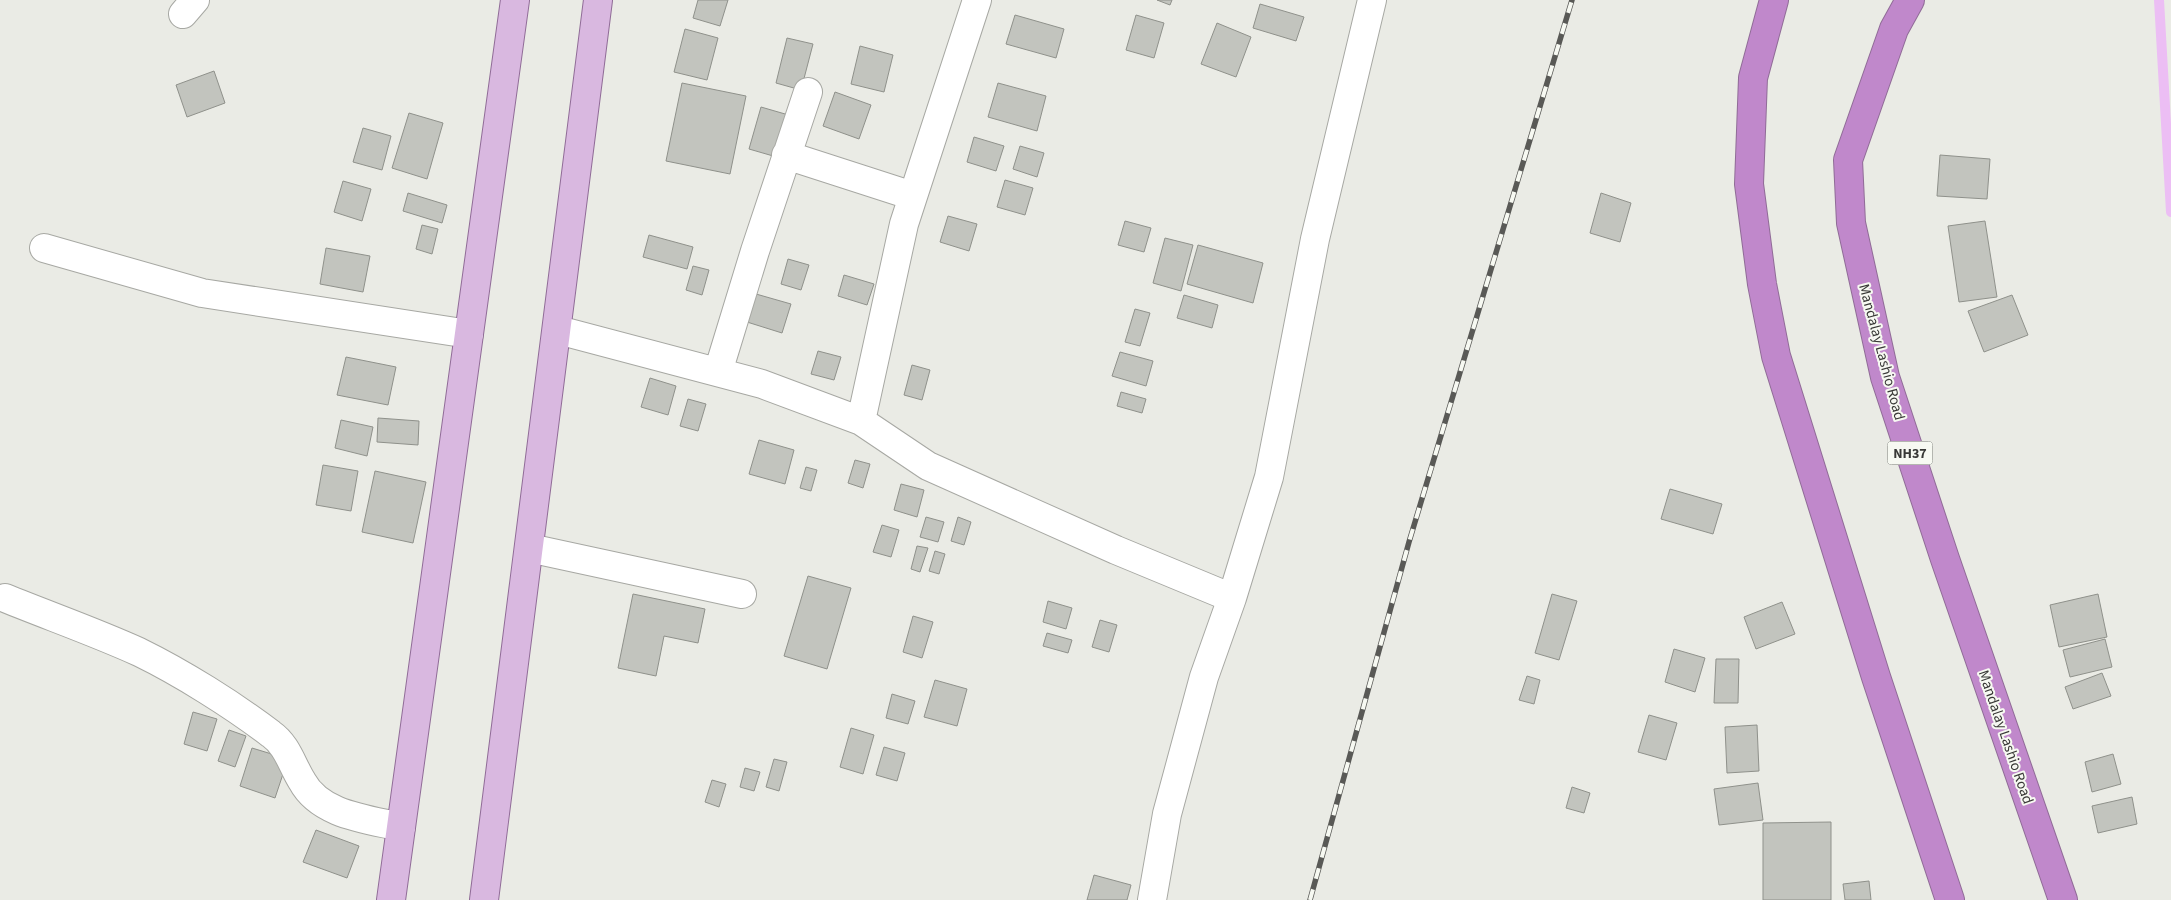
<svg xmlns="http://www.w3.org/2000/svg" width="2171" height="900" font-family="'Source Sans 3',sans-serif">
	<rect width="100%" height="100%" fill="#eaebe5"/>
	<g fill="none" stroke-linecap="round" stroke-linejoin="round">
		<path stroke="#ecbef4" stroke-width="10" d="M2159,0L2171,212"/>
	</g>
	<path fill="#c2c4be" stroke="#8f918b" d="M698,0H728L720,26L693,18Z
		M1157,0H1172L1170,5Z
		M1260,4L1304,17L1296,41L1253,28Z
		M1015,15L1064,29L1056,58L1006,44Z
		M1136,15L1164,23L1154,58L1126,50Z
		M1217,23L1251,37L1236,77L1201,64Z
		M685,29L718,38L707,80L674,72Z
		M787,38L813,44L801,90L776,83Z
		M860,46L893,55L884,92L851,84Z
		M214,71L225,103L187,117L176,85Z
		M682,83L746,96L730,174L666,161Z
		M998,83L1046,96L1037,131L988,117Z
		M835,92L871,105L859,139L823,126Z
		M761,107L792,116L780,158L749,149Z
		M409,113L443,123L427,179L392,168Z
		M363,128L391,136L382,170L353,162Z
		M974,137L1004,146L996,171L967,162Z
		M1020,146L1044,153L1037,177L1013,169Z
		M1940,155L1990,159L1987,199L1937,196Z
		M1005,180L1033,188L1025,215L997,207Z
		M343,181L371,189L362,221L334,212Z
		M408,193L447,205L442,223L403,211Z
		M1601,193L1631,203L1620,242L1590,233Z
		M948,216L977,224L969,251L940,242Z
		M1125,221L1151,228L1144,252L1118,245Z
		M1985,221L1997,297L1959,302L1948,226Z
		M422,225L438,229L432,254L416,249Z
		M649,235L693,247L687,269L643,257Z
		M1165,238L1193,245L1181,291L1153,283Z
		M1198,245L1263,263L1253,303L1187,284Z
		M326,248L370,256L363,292L320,284Z
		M788,259L809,265L801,290L781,284Z
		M693,266L709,270L702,295L686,290Z
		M844,275L874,284L867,305L838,296Z
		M756,294L791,304L782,333L747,322Z
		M1184,295L1218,305L1212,328L1177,318Z
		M2012,295L2028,335L1984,352L1968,311Z
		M1135,309L1150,313L1140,346L1125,342Z
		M818,351L841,357L834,380L811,374Z
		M1120,352L1153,361L1146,386L1112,376Z
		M346,357L396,367L388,405L337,395Z
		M912,365L930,370L922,400L904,395Z
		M650,378L676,386L668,415L641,407Z
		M1121,392L1146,399L1142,413L1117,406Z
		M688,399L706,404L698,431L680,426Z
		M378,418L419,421L418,445L377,442Z
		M341,420L373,427L367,456L335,448Z
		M759,440L794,450L785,484L749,474Z
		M855,460L870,464L863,488L848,483Z
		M323,465L358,471L351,511L316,505Z
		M806,467L817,470L811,491L800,488Z
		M375,471L426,482L413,543L362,532Z
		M901,484L924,490L917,517L894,510Z
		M1670,489L1722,504L1713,534L1661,519Z
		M926,517L944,522L938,542L920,537Z
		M958,517L971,522L964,545L951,541Z
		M882,525L899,530L891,557L873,552Z
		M917,546L928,548L920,572L911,569Z
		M935,551L945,554L939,574L929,571Z
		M808,576L851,588L827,669L784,656Z
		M633,594L705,609L698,643L664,636L656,676L618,668Z
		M1552,594L1577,601L1559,660L1535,653Z
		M2098,594L2107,637L2059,647L2050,605Z
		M1048,601L1072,608L1066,629L1043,622Z
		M1782,602L1795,634L1756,649L1744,617Z
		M913,616L933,622L922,658L903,652Z
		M1100,620L1117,625L1109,652L1092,647Z
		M1047,633L1072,640L1068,653L1043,646Z
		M2105,639L2112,667L2070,677L2063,650Z
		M1674,649L1705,658L1695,692L1665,682Z
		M1716,659H1739L1738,703H1714Z
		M2102,673L2111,696L2073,709L2065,687Z
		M1527,676L1540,680L1534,704L1519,700Z
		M935,680L967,689L957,726L924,717Z
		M892,694L915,701L908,724L886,718Z
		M193,712L217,719L207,751L184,744Z
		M1649,715L1677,723L1666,760L1638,752Z
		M1757,725L1759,771L1727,773L1725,727Z
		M851,728L874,735L863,774L840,767Z
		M229,730L246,736L235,767L218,761Z
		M884,747L905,753L897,781L876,775Z
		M252,748L288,759L275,798L240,786Z
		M2113,754L2121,784L2092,792L2085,762Z
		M774,759L787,762L779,791L766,787Z
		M745,768L760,772L754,791L740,787Z
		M712,780L726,784L719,807L705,802Z
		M1758,783L1763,820L1719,825L1714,789Z
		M1572,787L1590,793L1584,813L1566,808Z
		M2132,797L2137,824L2098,833L2092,806Z
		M1831,822V900H1763V823Z
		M316,830L359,846L347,878L303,862Z
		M1094,875L1131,885L1127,900H1087Z
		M1869,881L1871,900H1845L1843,884Z"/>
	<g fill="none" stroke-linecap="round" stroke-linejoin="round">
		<g stroke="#a7a8a3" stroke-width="30">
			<path id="street" d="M183,14L195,0
				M786,155L913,196
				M44,248L202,293L469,334
				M558,330L762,384L861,421L928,466L1116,550L1232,598
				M718,372L755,251L808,92
				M861,421L904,224L977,0
				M529,548L742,594
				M5,598C49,616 95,632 139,652C182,673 233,705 271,734C287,745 292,765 302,781C320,815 367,819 401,827
				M1152,900L1167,814L1204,677L1232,598L1269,477L1315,239L1372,0"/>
		</g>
		<g stroke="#906c97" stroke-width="30">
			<path id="primary" d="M391,900L515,0
				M484,900L598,0"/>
		</g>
		<g stroke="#906c97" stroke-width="30">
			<path id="highway" d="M1774,0L1753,78L1749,184L1762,284L1776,356L1876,677L1950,900
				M1910,0L1894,29L1848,160L1851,223L1885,377L1945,559L2063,900"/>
		</g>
		<use href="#street" stroke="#fff" stroke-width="28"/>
		<use href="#primary" stroke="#d9b8e0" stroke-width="28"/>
		<use href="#highway" stroke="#c088cb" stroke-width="28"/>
		<g stroke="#595956" stroke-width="5.5">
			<path id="rail" d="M1310,900L1409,542L1572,0"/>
		</g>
		<use href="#rail" stroke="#f7f9f2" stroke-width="4" stroke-dasharray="11" stroke-linecap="butt"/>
	</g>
	<g text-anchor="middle" stroke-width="4" stroke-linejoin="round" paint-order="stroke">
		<rect fill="#f7f9f2" stroke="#71726e" stroke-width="1" x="1887.5" y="441.5" width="45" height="23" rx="4"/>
		<g font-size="14" font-weight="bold" fill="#383836">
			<text x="1910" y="458">NH37</text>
		</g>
		<g font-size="15" fill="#383836" stroke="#f7f9f2">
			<text transform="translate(1882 352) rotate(75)" y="5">Mandalay Lashio Road</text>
			<text transform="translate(2006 737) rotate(71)" y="5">Mandalay Lashio Road</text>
		</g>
	</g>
</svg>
